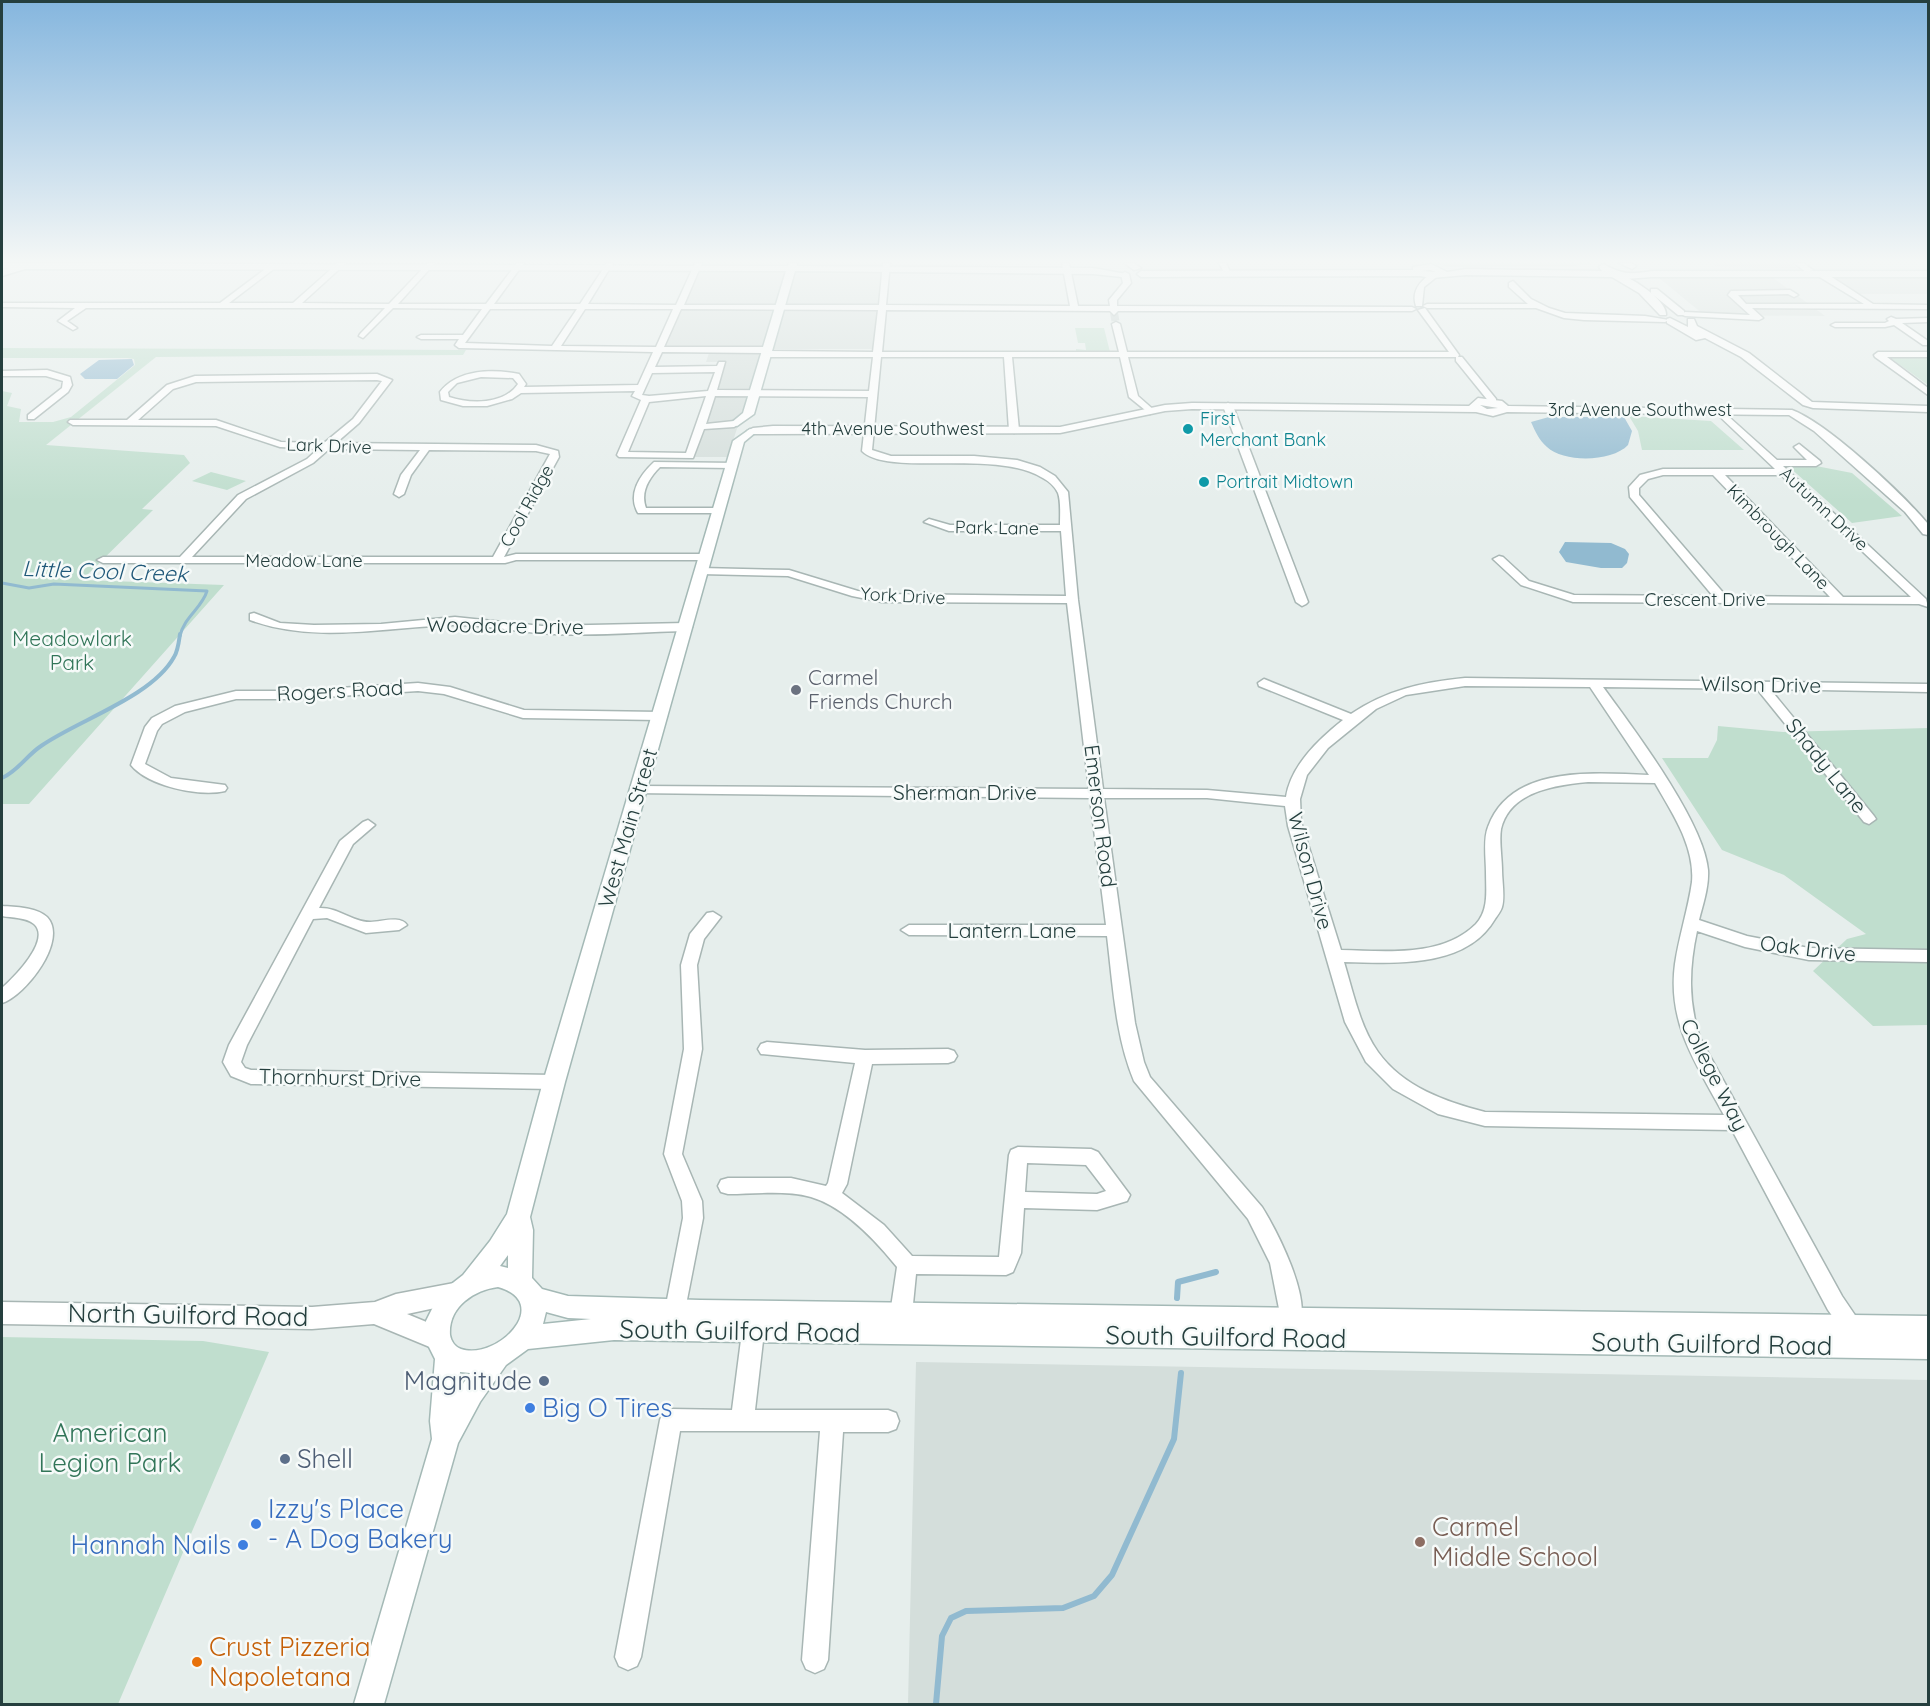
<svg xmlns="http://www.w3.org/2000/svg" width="1930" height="1706" font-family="Quicksand,sans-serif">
	<rect width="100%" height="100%" fill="#e6eeec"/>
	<path fill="#d4dedb" d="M703,263H886L873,349H762L728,457H692L726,362H706L711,347H663Z
		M1711,263H1790L1797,268L1717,267Z
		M1658,277H1772L1825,316L1704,315Z
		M1820,277H1925L1928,280V294H1845Z
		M916,1362L1928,1380V1704H908Z"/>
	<path fill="#c0dece" d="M1432,263H1596L1575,266L1449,267Z
		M1075,328H1104L1110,352L1076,351V349L1086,350L1085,343H1078Z
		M2,348L466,350L463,355L156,357L46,445L184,455L190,463L142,509L153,510L82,580L224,585L29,804H2V391L12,393L7,406L21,409L19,422H53L71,417L135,365L134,359L127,358H2Z
		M1889,357H1928V385Z
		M1629,416L1711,421L1744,450H1642L1638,431Z
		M1788,466H1816L1852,473L1902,516L1852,523Z
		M211,472L246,481L227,490L192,481Z
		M1718,726L1783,732L1928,728V1025L1873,1026L1813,971L1847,939L1866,934L1784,875L1722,850L1662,758H1708L1717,740Z
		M2,1337L203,1341L269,1352L118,1704H2Z"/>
	<path fill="#91bad0" d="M132,359L134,365L117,379H85L80,374L99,360Z
		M1549,417H1624L1632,431L1628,445C1612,462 1564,463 1547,447C1539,440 1535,431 1531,422Z
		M1565,542L1611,543L1625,549L1629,554L1627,563L1622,568H1601L1566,562L1559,552Z"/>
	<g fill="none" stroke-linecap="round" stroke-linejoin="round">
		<path stroke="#91bad0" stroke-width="3" d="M2,583L29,588L54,584L207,591C202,608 184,617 180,636"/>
		<path stroke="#91bad0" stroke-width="4" d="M2,778C18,771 26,756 41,746C78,720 152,697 174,657C178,651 179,641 180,634"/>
		<path stroke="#91bad0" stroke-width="6" d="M1177,1298L1178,1282L1216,1272
			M936,1704L942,1636L951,1618L966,1611L1063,1608L1094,1596L1112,1575L1174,1439L1181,1373"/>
		<path stroke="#bfcbc9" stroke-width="8" stroke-dasharray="8 4.5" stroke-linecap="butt" d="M1114,313L1116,324"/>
		<g stroke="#a8b6b4" stroke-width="3">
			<path id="minor" d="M338,263H346L302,303L389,304L428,263H435L398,304H486L517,263H524L494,304H580L607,263H613L588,304L676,305L695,263H702L684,305H879L883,263H890L886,305L1070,306L1062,263H1069L1078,306H1110L1109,300L1123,283L1121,274L1125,272L1129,274L1131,283L1117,300V306L1412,307L1416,309L1412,311H1118L1114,315L1110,311L886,310L882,352H1119L1112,324L1116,322L1120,324L1127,352H1449L1418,310L1425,308L1459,355L1458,357H1462L1496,399V403H1490L1456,361V357H1128L1138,396L1155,411L1150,414L1129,397L1120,357H1012L1019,430L1014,433L1009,430L1004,357H881L872,450L891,456H974L1017,460L1040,467L1055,476L1068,492L1078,600L1103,789L1207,790L1286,797C1291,765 1319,739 1343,720L1259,686L1258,683L1264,679L1351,714C1387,690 1423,682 1465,678L1928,684V692L1770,689L1874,816L1876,819L1869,824L1864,822L1757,689L1603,687C1633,728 1704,822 1708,870C1709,887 1703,904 1699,920L1747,936L1809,948L1928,950V962L1809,960L1745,947L1697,931C1689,968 1688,1002 1700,1038L1842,1296L1863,1327L1859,1334L1852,1337L1845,1334L1828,1310L1732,1130L1485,1126L1438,1114L1393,1089L1366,1062L1345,1022L1288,826L1285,806L1207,798H1104L1135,1023L1144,1062L1150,1077L1262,1207C1277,1231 1312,1299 1299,1326L1292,1329L1285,1326L1281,1319L1270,1263L1248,1219L1134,1081C1115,1035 1113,985 1107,936L909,935L901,930L909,925H1106L1090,798L633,793L631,790L638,786L1089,789L1067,603L882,602L852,596L788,576L701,574L695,571L701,568L789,570L858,591L882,594L1066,596L1061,531H949L924,522L929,519L950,525H1060C1060,515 1061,501 1058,493C1055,486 1047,480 1041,477C994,449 888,477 862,451L868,397L715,396L706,424L734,421L739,424L734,427L704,429L693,458L619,457L617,455L641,400L632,396L635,391L521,393L512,399L487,406H463L441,400L440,392C458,369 492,369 519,374L526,384L524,387L638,385L653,352L459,348L455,345L459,339H421L417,337L421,335H463L482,309L393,308L363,338L359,336L360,334L385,308H86L67,321L77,328L73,330L58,321L75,308L2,307V303H220L272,264L275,268L229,303H293ZM490,309H577L552,346L465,343ZM585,309H673L656,347L561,346ZM681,309L878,310L873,352L770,351L767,347H664ZM662,352L763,353V356L766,357H873L869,391L717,390L725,362H719L717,366L655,367ZM715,372L708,391L649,396L642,395L652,373ZM481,377L513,378L518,384C504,405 470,404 449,397L448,392L457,383ZM706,396L686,453L628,452L649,402ZM1465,686L1590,687L1649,775C1595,773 1511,764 1488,827C1483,839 1486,859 1486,872C1486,891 1489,910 1476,924C1442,958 1384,951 1341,950L1301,822L1300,799L1307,775L1328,748L1376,709L1406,695ZM1588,782L1655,783C1672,813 1695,846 1692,882C1688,910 1679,936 1675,964C1667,1024 1697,1065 1724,1115L1485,1112C1446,1102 1403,1087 1378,1052C1360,1027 1353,992 1344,962C1394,963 1466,969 1495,919C1497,916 1501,911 1502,907C1505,897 1502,881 1502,870C1502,858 1499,841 1501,829C1510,791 1556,785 1588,782Z
				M1124,263H1133L1141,268L1134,270Z
				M1219,263H1226L1230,272H1224Z
				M1794,263H1803L1813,270L1806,272Z
				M1818,272H1824L1873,304L1928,305V309L1752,308L1763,318L1759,320L1685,316L1681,314L1685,312L1750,315L1728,295L1731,291L1790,290L1798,295L1794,297L1788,294L1738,295L1746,304H1864L1818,276Z
				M1928,272V277H1925L1924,274Z
				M1432,273L1439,275L1424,287L1422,306H1416C1411,291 1420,281 1432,273Z
				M1513,281L1531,299L1549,308L1565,313L1645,316L1669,320L1665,322L1584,320L1564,318L1536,308H1427L1423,306L1427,304H1528L1509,287V283Z
				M1891,317L1896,319L1928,318V322L1902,323L1928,341V345H1923L1894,325L1885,327H1835L1831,325L1835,323H1885L1889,321L1887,319Z
				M1878,352H1928V357H1887L1928,388V395L1875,357L1874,355Z
				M47,370L70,377L72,385L68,392L34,419H28V415L62,388L63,381L46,376H2V371Z
				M377,374L392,380L359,423L336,443L536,445L558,451L559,457L504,557L516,554H705L711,557L705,560H516L505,563H103L97,560L103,557H180L238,495L307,459L318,449L280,447L216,426L73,425L68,422L70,420H127L167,385L195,376ZM377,380L382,381L353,419L324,443L281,442L216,420H138L173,389L196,382ZM329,449L420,450L401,475L394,494L399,497L404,494L411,475L429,450L536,451L550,454L493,557H192L246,499L313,463Z
				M1228,403L1233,406L1308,602L1306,604L1302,606L1296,602L1223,406Z
				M1719,408L1777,460H1807L1794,447L1799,444L1820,461L1821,463L1816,466H1783L1926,599L1928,607L1919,604L1573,602L1521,585L1493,559L1499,556L1503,557L1529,581L1574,595L1713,596L1630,497L1629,487L1640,475L1663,469H1775L1716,413L1714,411ZM1663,475H1713L1830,597L1726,596L1639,495V488L1648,479ZM1725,475H1781L1911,597H1843Z
				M654,462L736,463V467L732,468L660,467C649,478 640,492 646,508H718L723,511L722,513H638C627,494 640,475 654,462Z
				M254,613L280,623L314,625L381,624L455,617L542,626L686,623L692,627L686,631C638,632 588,637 540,633C511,631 482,624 453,625C385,627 316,644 250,620V614Z
				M418,683L450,687L524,710L660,712L667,716L660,720L523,718L444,694L418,691L292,699H236L185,712L162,724L157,731L145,764L171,778L225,785L227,788L225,791C199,797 148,786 131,765L145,727L152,718L175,706L236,691H292Z
				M368,820L375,825L353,844L319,908C338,907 352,922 370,922C381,922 400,915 407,925L399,930L366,933L327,918L313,919L247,1045L241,1062L245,1068L251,1070L554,1075L560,1077L563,1082L560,1087L554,1089L251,1084L231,1076L223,1062L229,1045L340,841L363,822Z
				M2,906C16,907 36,907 47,917C69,940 25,996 2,1003V988C13,978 52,940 34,924C26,917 12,918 2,916Z
				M713,912L721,917L704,939L697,965L702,1049L682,1154L702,1201L703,1218L685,1310L682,1317L675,1319L668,1317L665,1310L683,1218L682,1201L664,1154L684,1049L681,965L690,934L707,913Z
				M767,1042L865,1050L948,1049L954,1051L957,1056L954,1061L948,1063L872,1064L847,1184L842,1193L884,1225L912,1256L999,1257L1009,1155L1011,1150L1018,1147L1091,1149L1098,1152L1130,1195L1127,1201L1097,1210L1024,1208L1021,1253L1013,1272L1006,1275L916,1274L912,1314L908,1321L901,1323L894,1321L890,1314L897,1267C876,1241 845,1207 811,1197C785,1190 755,1194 728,1194L721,1192L718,1186L721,1180L728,1178H791L826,1186L828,1183L855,1063L761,1054L758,1049L761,1044ZM1027,1163L1086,1165L1106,1191L1097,1194L1025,1192Z
				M753,1322L761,1325L764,1332L755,1410H888L896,1413L899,1421L896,1429L888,1432H843L828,1660L824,1669L815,1673L806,1669L802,1660L820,1431H680L641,1657L637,1666L628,1670L619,1666L615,1657L660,1420L663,1412L671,1409L732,1410L742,1332L745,1325Z"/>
		</g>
		<g stroke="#a8b6b4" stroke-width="3">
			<path id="tertiary" d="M1619,263H1631L1636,266L1632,269Z
				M1615,272C1630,277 1667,299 1666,315H1660L1639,293L1612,277V273Z
				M1651,289H1657L1684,311V315H1678L1651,293Z
				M1670,318L1688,327V319H1694L1697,326L1749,353L1812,402L1928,406V412L1813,408L1803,405L1741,357L1705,338L1696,340L1667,323V319Z
				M1478,398L1502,401L1508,406L1792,410C1827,423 1902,493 1928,524V535L1923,534L1905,512L1814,431L1789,415L1507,412L1493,416L1476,412L1192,409L1165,411L1060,433L753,434L747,431L753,428L773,426L1060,427L1165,405L1192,403L1469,406ZM1480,405L1498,408L1487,409Z
				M454,1283L463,1286L466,1294L463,1302L407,1314L446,1330L450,1338L446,1346L437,1350L374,1324L312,1329L2,1324V1302L312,1307L375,1302L396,1294Z"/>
		</g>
		<g stroke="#a4b9b6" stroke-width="3">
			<path id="secondary" d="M2,263L788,266L789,263H797V266L1093,268L1126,274L1122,277L1093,274L795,271L754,414L737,426L731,423L743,413L786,271L25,269L2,276V270L9,268L2,269Z
				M1431,264L1447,272L1466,269L1602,271L1599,267L1603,264C1622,274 1629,275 1652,271H1928V277H1652L1625,279L1611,277L1466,275L1432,278L1420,276L1141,277L1137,274L1141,271L1413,270V267ZM1430,270L1436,272L1423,271Z
				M750,429L756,432L744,442L565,1082L530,1217L533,1230L532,1278L542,1289L568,1296L700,1300L1928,1316V1359L614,1340L528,1349L506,1365L480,1402L458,1443L384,1704H354L432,1439L430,1421L435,1359L426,1341V1321L440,1293L463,1275L490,1241L507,1214L543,1082L733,441ZM508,1254V1268L500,1266L508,1255ZM498,1287C554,1303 497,1361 461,1349C455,1347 451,1341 450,1335C448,1307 474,1290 498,1287ZM546,1312L568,1318L591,1319L543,1324ZM460,1372L470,1373L459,1390Z"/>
		</g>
		<use href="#minor" fill="#fff" fill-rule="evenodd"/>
		<use href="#tertiary" fill="#fff" fill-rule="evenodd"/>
		<use href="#secondary" fill="#fff" fill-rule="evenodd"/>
	</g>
	<linearGradient id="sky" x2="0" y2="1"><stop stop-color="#85b6de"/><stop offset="0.52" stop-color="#f4f7f6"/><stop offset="1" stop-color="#f4f7f6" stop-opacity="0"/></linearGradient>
	<rect width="1930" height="502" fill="url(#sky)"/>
	<g fill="#0f9aa8" stroke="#f6faf9" stroke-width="2">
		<circle cx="1188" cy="429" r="6"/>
		<circle cx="1204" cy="482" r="6"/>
	</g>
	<circle fill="#6b7280" stroke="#f6faf9" stroke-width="2" cx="796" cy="690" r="6"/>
	<g fill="#5c6f8a" stroke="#f6faf9" stroke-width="2">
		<circle cx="544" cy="1381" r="6"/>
		<circle cx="285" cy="1459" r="6"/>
	</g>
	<g fill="#3f7fe0" stroke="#f6faf9" stroke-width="2">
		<circle cx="530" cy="1408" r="6"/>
		<circle cx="256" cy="1524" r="6"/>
		<circle cx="243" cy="1545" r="6"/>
	</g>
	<circle fill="#8d6e63" stroke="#f6faf9" stroke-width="2" cx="1420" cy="1542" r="6"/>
	<circle fill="#e8710a" stroke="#f6faf9" stroke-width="2" cx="197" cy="1662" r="6"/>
	<g text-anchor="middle" stroke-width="5" stroke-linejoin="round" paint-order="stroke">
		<g font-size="18" fill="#253f3e" stroke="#f6faf9">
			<text x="1640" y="416">3rd Avenue Southwest</text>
			<text x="893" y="435">4th Avenue Southwest</text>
			<text transform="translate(329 446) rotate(2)" y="6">Lark Drive</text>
			<text transform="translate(527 506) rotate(-61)" y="6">Cool Ridge</text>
			<text transform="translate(1824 509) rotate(43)" y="6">Autumn Drive</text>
			<text transform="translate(997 528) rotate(1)" y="6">Park Lane</text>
			<text transform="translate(1778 537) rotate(46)" y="6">Kimbrough Lane</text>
			<text x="304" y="567">Meadow Lane</text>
			<text transform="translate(903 596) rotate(3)" y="6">York Drive</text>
			<text x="1705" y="606">Crescent Drive</text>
		</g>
		<g font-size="18" fill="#0d838f" stroke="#f6faf9" text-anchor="start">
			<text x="1200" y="425">First<tspan x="1200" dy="21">Merchant Bank</tspan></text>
			<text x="1216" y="488">Portrait Midtown</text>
		</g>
		<g font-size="21" fill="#253f3e" stroke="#f6faf9">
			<text transform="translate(505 626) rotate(1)" y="7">Woodacre Drive</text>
			<text transform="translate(1761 685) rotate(1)" y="7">Wilson Drive</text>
			<text transform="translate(340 691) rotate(-3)" y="7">Rogers Road</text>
			<text transform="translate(1826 766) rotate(51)" y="7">Shady Lane</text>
			<text x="965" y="800">Sherman Drive</text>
			<text transform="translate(1100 816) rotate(83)" y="7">Emerson Road</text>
			<text transform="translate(628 828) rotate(-74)" y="7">West Main Street</text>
			<text transform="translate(1310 871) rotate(75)" y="7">Wilson Drive</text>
			<text x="1012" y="938">Lantern Lane</text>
			<text transform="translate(1808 949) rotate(7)" y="7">Oak Drive</text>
			<text transform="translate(1714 1075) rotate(63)" y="7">College Way</text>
			<text transform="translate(340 1078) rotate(1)" y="7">Thornhurst Drive</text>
		</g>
		<g font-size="21" fill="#317558" stroke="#f6faf9">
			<text x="72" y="646">Meadowlark<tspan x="72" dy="24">Park</tspan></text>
		</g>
		<g font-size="21" fill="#5b616d" stroke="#f6faf9" text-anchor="start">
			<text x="808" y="685">Carmel<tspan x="808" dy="24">Friends Church</tspan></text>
		</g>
		<g font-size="22" font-style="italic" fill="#21597a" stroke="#f6faf9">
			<text transform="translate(105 571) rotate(2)" y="8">Little Cool Creek</text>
		</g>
		<g font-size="26" fill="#253f3e" stroke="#f6faf9">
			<text transform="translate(188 1315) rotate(1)" y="9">North Guilford Road</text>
			<text transform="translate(740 1331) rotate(1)" y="9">South Guilford Road</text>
			<text transform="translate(1226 1337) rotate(1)" y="9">South Guilford Road</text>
			<text transform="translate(1712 1344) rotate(1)" y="9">South Guilford Road</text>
		</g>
		<g font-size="26" fill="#4e5e75" stroke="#f6faf9" text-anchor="end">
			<text x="532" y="1390">Magnitude</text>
			<text x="297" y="1468" text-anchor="start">Shell</text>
		</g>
		<g font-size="26" fill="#366cbe" stroke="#f6faf9" text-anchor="start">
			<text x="542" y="1417">Big O Tires</text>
			<text x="268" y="1518">Izzy's Place<tspan x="268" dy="30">- A Dog Bakery</tspan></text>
			<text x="231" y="1554" text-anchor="end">Hannah Nails</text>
		</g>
		<g font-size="26" fill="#317558" stroke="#f6faf9">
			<text x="110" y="1442">American<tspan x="110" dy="30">Legion Park</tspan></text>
		</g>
		<g font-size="26" fill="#785e54" stroke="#f6faf9" text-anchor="start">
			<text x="1432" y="1536">Carmel<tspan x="1432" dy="30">Middle School</tspan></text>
		</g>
		<g font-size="26" fill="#c56008" stroke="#f6faf9" text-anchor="start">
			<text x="209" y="1656">Crust Pizzeria<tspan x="209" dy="30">Napoletana</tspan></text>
		</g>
	</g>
	<rect width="1930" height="1706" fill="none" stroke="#253f3e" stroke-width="6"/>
</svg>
